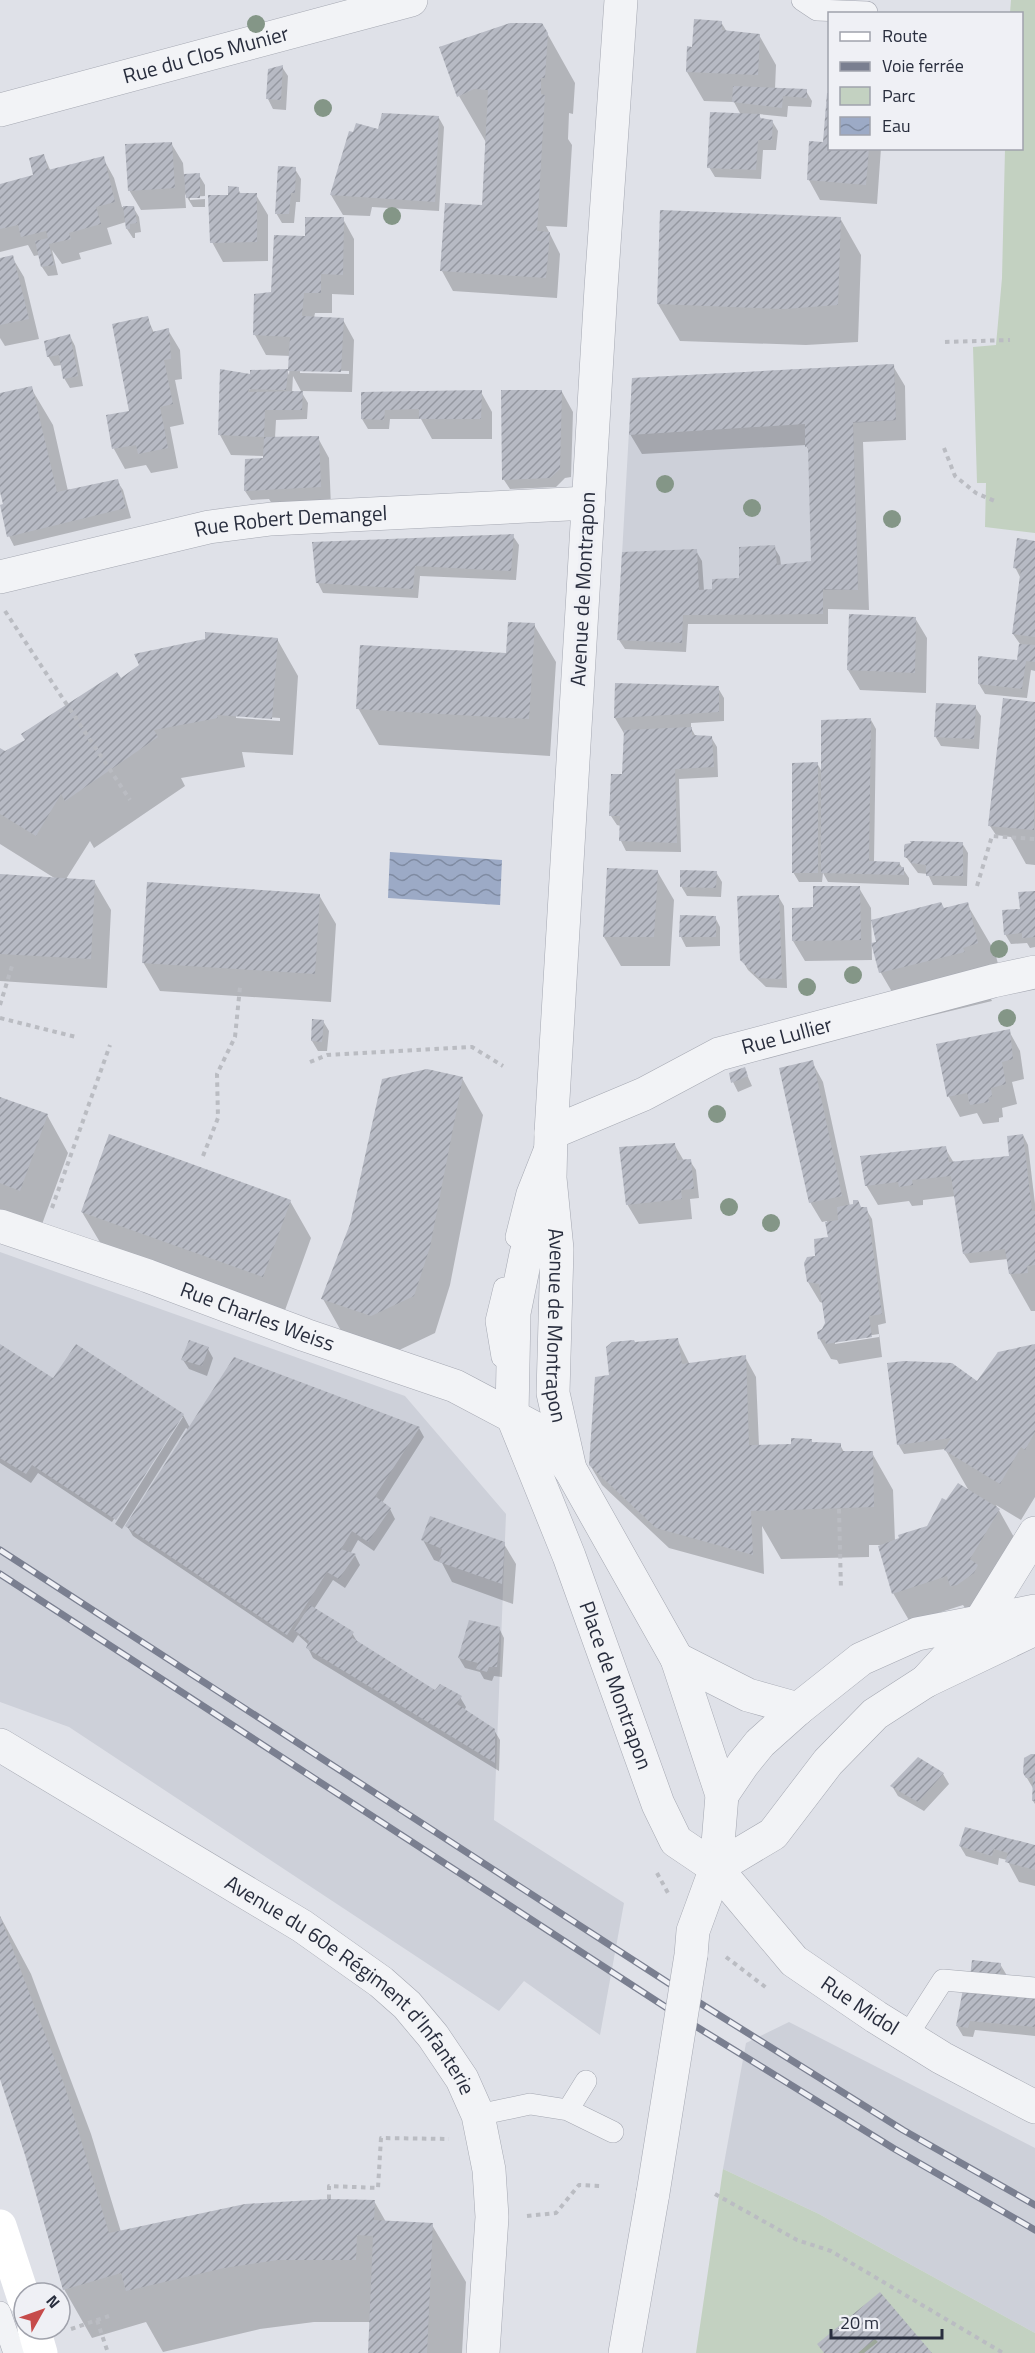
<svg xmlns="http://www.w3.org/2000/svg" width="1035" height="2353" font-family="'Titillium Web',sans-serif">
	<defs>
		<pattern id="water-waves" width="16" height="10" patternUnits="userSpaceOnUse" patternTransform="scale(1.5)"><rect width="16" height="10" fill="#9caac6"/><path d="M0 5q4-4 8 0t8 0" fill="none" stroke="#7f8ba2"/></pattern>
		<pattern id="building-hatch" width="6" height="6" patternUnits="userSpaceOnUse" patternTransform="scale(1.5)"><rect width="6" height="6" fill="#b7bac4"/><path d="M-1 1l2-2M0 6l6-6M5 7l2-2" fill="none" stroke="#9598a1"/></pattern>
	</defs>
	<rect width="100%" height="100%" fill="#dfe1e8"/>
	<path fill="#cdd0d9" d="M894,364L896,420L853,423L858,590H620L632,378Z
		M0,1252L405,1396L506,1514L494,1820L624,1903L600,2035L524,1981L499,2011L69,1727L0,1702Z
		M789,2022L1035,2148V2333L819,2214L723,2169L746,2043Z"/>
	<path fill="#c3d1c1" d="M1011,0H1035V533L985,527L986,483H977L973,347L996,345L1002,278L1005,149L1022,148V14L1010,13Z
		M723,2169L819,2214L1035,2333V2353H696Z"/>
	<path fill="url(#water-waves)" d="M390,852L502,860L500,905L388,898Z"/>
	<path fill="#0003" fill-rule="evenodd" d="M721,22L727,32L759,35L776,65L775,89L806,91L812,101L811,107L788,106L787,117L758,114L762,120L772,121L778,131L776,150H763L761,179L715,177L709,167L741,115L734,102L704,101L687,72L693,49Z
		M547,33L575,83L573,114L569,113L568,139L572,145L567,227L546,226L560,254L557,298L453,291L442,271L484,207L487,144L459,96Z
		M282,67L288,76L286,110L273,109L268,99Z
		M439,118L444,127L439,211L372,207L370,216L343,215L331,195L378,131Z
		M171,143L183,163L184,175H199L205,185V196L190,197V200L205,199V207H193L185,194L186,208L141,210L129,190Z
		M825,144L830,148H881L877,204L820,200L809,180Z
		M44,156L51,172L103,158L114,178L122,207H133L139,217L141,232L135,233V238H133L127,229L126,222L107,228L112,244L79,253L81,259L62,264L52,250L58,275L48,276L42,267L39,255L34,256L28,245L0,252V185L35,176Z
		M295,169L301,179L300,202H296L294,223H282L276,213Z
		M238,189L241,194L256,195L268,215V261L223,262L212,242L229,196Z
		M840,218L861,255L858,342L806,345L680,341L658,304Z
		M343,219L354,239V295L332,294V313H315L314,318L343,320L354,340L352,392L301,391L293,376L292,393H302L308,403L307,419L276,420L275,438H318L329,458L331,507L275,509L269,499L251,500L245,491L264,456L231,455L220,435L251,376L287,370L289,375L291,356L266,355L255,335L272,293L306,237ZM300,370L349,371V374L300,373Z
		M12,257L24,277L39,339L5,346L0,338V259Z
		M147,317L154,333L168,330L180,350L182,379L175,380L184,424L170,427L178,468L151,473L146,465L125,469L114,449L131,412Z
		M70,336L75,346L83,386L70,388L64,378L62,365L54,366L48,356Z
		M893,366L905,386L906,440L863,442L869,610L828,609V624H688L686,652L625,649L619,640L696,551L702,561L704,591H714L741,579L774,547L780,557L781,566L812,568L809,451L806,445L642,454L630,434Z
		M31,388L53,425L68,491L117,481L123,490L131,518L14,546L9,536L6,505L0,486V395Z
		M481,392L492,412V439H432L421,419H390L389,429H368L362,419V393Z
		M562,392L573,412L571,477L565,478L556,487L510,489L504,480Z
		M513,536L519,545L516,580L420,576L418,598L323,593L318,583Z
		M1035,542V671L1031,670L1027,698L985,694L979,684L1018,662L1020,644L1013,634L1020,577L1015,567Z
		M851,616L915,618L927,638L926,693L860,690L848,670Z
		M534,625L556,662L550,756L379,745L358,708L507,655Z
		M277,639L298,676L293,755L242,752L245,767L181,778L185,786L94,848L90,841L66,879L94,881L111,910L107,988L0,981V875L56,879L0,844V750L5,753L121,680L209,650ZM236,715L280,718V721L236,718Z
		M718,688L724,698V721L691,723V728L696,737H711L717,747L718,777L679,779L681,852L626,851L621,841V826L617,825L611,816L624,775L625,735L615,718Z
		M1004,700L1035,703V865L1026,864L1011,837L996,835L990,826Z
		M975,707L981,716L979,749L941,746L935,736Z
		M871,720L876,729L874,862L899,863L909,878V885L828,882L823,873L822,882H799L793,872L817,763L822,772Z
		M962,843L968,853L967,886L933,885L928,874L918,873L906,857Z
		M608,870L657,871L674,900L670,966H621L604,937Z
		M716,872L722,882L721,897L687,896L681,886Z
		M859,888L871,908L872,960L805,961L793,941L815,908Z
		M1035,892V947L1030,948L1027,943L1011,944L1005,934Z
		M319,895L336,924L331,1002L160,991L143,962Z
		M778,896L784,906L787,988L766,987L748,970L742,960Z
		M967,904L995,952L1005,992L990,997L992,1001L909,1021L881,973L873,944L944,910Z
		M715,917L720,927V946L686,947L681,937Z
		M323,1021L329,1031L327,1051H318L312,1041Z
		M1009,1031L1020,1051L1024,1079L1012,1082L1017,1104L1002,1108L1003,1117L999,1118V1122L983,1124L977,1113L960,1117L949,1097L938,1045Z
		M812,1062L823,1082L850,1206L866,1209L872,1219L886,1323L878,1325L882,1357L839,1364L837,1360L831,1359L819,1338L826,1323L823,1303L820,1302L808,1282L817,1258L830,1238L827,1221L822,1222L810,1202ZM879,1334V1337L835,1344V1341Z
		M744,1068L752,1086L738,1092L733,1082Z
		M462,1078L483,1115L450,1285L435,1333L393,1353L344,1336L323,1299Z
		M0,1098L47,1115L68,1153L41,1227L0,1212Z
		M1023,1135L1028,1145L1035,1204V1311H1031L1010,1274L1008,1259L970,1263L964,1254L956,1196L923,1200V1205L912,1206L909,1201L878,1205L866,1185L945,1148L954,1163L1011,1156Z
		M674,1144L684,1161H690L696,1170L699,1198L690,1199L692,1219L639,1224L627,1204Z
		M290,1201L311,1238L284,1313L104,1249L82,1212Z
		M677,1339L690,1365L745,1357L756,1377L759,1446L840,1445L844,1452L872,1453L893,1490L895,1541L928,1527L947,1502L969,1491L945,1449L904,1454L898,1444L976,1382L1035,1345V1497L1021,1520L996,1505L1015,1539L969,1614L963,1605L910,1622L893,1593L880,1545H869V1557L781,1559L762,1526L764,1574L669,1548L602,1485L590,1465L611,1376L635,1344Z
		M0,1346L53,1380L183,1415L190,1428H419L424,1437L382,1503L390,1509L395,1519L374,1551L358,1540L350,1554L355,1555L360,1565L345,1588L333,1580L314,1609L352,1633L358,1643L436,1692L460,1697L466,1707L464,1711L494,1730L500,1740L499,1771L313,1658L308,1648L309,1645L298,1635L293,1643L133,1536L127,1526L189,1430L186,1428L122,1529L115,1524L183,1417H180L112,1522L38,1473L31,1483L0,1463Z
		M208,1349L213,1358L207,1376L189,1369L183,1360Z
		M423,1540L504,1544L516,1564L513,1604L452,1582L442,1563L434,1560Z
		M499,1628L504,1638L502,1677L494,1676L492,1681L484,1679L480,1672L465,1668L459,1658Z
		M1035,1756V1804L1033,1801L1034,1790L1024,1773Z
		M918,1759L943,1774L949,1784L924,1811L898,1796L892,1786Z
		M960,1846L1035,1847V1886L1019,1882L1007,1860L999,1858L998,1865L966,1856Z
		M0,1916L31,1974L91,2134L121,2232L374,2201L386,2222L432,2225L466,2282L462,2353H369L371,2322H314L260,2329L163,2352L146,2322L92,2338L64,2289L26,2155L0,2075Z
		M1000,1964L1006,1974L1005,1988L978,1986Z
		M965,1991L1035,1998V2036L975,2030L973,2037L963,2036L957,2026Z
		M880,2294L929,2353H824Z"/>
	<path fill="url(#building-hatch)" d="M694,19L722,21V30L760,34L758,75L686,72L687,46L692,47Z
		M510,23H542L548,33L545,78H541V94L545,95L537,231L550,232L546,278L440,271L445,203L482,205L488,90L474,89L457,97L439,47Z
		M283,65L281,100L266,99L268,69Z
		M733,86L807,89V98L783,96L782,108L732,102Z
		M827,93H830V148H869L866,185L807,180L809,141L823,142Z
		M710,112L760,114V118L773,120L772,140H758L756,170L707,168Z
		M382,113L439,116L435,202L330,195L349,131L353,132L356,123L378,129Z
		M172,142L175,188L128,191L125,144Z
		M44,154L48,170L104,156L115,202L96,207L101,224L69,233L71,239L49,244L54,265L41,267L35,241L48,238L46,231L21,237L18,225L0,229V184L33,175L29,158Z
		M278,166L296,167L295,193H291L289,214H275Z
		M200,173V198H186L184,174Z
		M228,186L239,187V193H257V242L210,243L208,195H228Z
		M123,206H134L137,223L130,224V229H126Z
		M660,210L841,217L838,305L784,309L657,304Z
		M305,217H344L343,275L321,274V293H304L302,316L344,318L341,372L288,371L286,390L249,389L248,392L303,391L302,410H265L264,437L319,436L321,487L244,491L245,459L263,458L264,437L218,435L220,369L250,374V370L288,369L290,337L253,335L254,294L271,292L274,235L305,236Z
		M13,255L29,319L0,325V258Z
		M148,316L152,332L169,328L171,359L164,360L173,404L160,407L168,448L138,454L136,445L112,449L106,415L129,411L112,324Z
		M70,334L78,376L63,379L59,355L47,357L44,341Z
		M894,364L896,420L853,422L858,590L823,589V614L683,615L682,643L617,640L622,552L697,549L699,590L712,589V579L739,578V547L775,545L777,565L811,561L808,447H805V424L629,435L632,378Z
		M32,386L57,492L118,479L126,508L7,537L0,505L3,504L0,492V393Z
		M482,390L481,419H419V409L385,410L384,420L361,419V392Z
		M501,390H562L560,469L550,478L502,480Z
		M514,534L511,571L415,566L413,589L316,583L312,542Z
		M1017,538L1035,541V637L1012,634L1021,569L1013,568Z
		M849,614L916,617L915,673L847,670Z
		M508,622L535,623L529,719L356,709L360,645L506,653Z
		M205,632L278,638L272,719L217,715L218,718L154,730L158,737L65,801L61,794L36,836L0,814V748L5,751L25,740L21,734L117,672L121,678L139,665L134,654L205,639Z
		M1019,644L1035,645V662L1026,661L1022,689L978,684V656L1017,660Z
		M615,683L719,686V712L614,718Z
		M1003,698L1035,702L1034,830L988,826Z
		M936,703L976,705L974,739L934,737Z
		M871,718L869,861L900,862L899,867H904V875L821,873V720Z
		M692,727V735L712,736L714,767L675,769L677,843L619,841L620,816H609L611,774H622L624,730Z
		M818,762V873H792V763Z
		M910,841L963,842V876H926V865L911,863L910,859L904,857V846L905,844L911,843Z
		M607,868L658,870L654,937H603Z
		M680,870L717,871L716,888L680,887Z
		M0,874L95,880L91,959L0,954Z
		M147,882L320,894L315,974L142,963Z
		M813,886H860L861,940L792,941V908L813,907Z
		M1035,891V937L1022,938V933L1004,935L1002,910L1020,909L1018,892Z
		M779,895L782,979L759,978L740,960L737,896Z
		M941,902L944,908L968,902L978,943L963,948L965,952L879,973L871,943L876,942L871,920Z
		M680,915L716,916V937H679Z
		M312,1019L324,1020L322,1042L311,1041Z
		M1010,1029L1013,1059L1002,1062L1006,1084L991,1088L992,1096L988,1098L989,1102L970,1105L967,1093L947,1097L936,1044Z
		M813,1060L842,1196L809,1203L779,1068Z
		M745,1067L748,1076L731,1083L729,1073Z
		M427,1069L463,1077L430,1247L414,1296L371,1316L321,1299L350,1224L382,1079Z
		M0,1097L48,1114L20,1191L0,1183Z
		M109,1134L291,1200L263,1277L81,1212Z
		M1023,1134L1032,1211H1035V1265L1027,1266L1028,1273L1009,1274L1005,1249L963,1254L951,1176L912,1180L913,1185L899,1187L898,1182L865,1186L860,1156L946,1146L949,1162L1009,1156L1007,1136Z
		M675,1143L677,1160L691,1159L694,1189L681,1190L682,1199L626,1205L619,1147Z
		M853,1200H858L861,1207H867L882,1314L869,1316L872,1337L826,1344L825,1340L818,1339L817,1332L822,1329L825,1323L819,1284L807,1282L804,1263L807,1257L815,1256L814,1239L828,1237L825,1222L838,1220L837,1207L853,1204Z
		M678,1338L682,1364L746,1355L749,1445L791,1444V1438L812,1439V1442L841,1443V1451H873L874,1507L751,1511L753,1555L656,1528L589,1465L595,1377L609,1375L606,1347L612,1342L634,1340L635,1342Z
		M189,1340L209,1347L202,1366L181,1360Z
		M0,1344L53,1378L76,1344L184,1414L116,1520L32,1465L26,1474L0,1458Z
		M1035,1344V1432L1025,1450L1021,1447L1000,1484L944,1450L951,1438L897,1445L887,1363L904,1361L952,1363L977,1381L998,1352Z
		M234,1357L420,1427L375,1496L391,1508L368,1542L352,1531L341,1549L356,1554L339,1579L327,1572L287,1635L125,1526Z
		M958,1483L1000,1509L970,1559L978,1565L974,1573L957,1585L950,1586L947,1576L892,1594L878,1546L899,1538L898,1535L927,1526L942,1498L946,1500Z
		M430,1516L505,1542L502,1584L439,1562L442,1549L421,1540Z
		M310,1605L354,1632L351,1637L435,1690L440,1684L462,1696L457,1704L495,1729V1763L306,1648L309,1641L294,1630Z
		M469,1620L500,1627L497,1667H489L487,1672L476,1669L478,1663L458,1658Z
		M1031,1754H1035V1801H1032L1033,1778H1026L1023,1773L1024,1758Z
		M918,1757L944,1773L918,1802L890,1786Z
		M965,1827L1035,1845V1870L1005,1862L1008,1853L994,1849L992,1856L959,1846Z
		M0,1916L64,2084L109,2233L245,2204L329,2199L375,2200L374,2220L433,2223L427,2353H368L373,2236L357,2235L356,2260H278L224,2268L126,2291L121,2273L63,2290L25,2155L0,2079Z
		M972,1960L1001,1963L1000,1979L970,1977Z
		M963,1989L1035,1996V2027L970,2021L968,2028L956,2026Z
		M880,2292L932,2353H864L878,2342L875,2339L858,2353H824L817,2344Z"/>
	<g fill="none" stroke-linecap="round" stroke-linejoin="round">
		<g stroke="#a5a8b2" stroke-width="22">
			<path id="service" d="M802,0L817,10L867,12
				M516,1237L527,1193L544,1150
				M502,1357L496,1321L504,1288
				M907,2036L943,1980L1035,1988
				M568,2110L586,2081
				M478,2115L530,2104L568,2110L613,2132
				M0,2312L14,2353"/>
		</g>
		<g stroke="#a5a8b2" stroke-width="34">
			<g id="minor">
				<path id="s1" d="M0,110L411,0"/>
				<path id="s2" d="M0,577L209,527L271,519L588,503"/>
				<path id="s3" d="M551,1133L644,1094L719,1054L993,981L1035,972"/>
				<path id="s4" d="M0,1226L148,1276L305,1335L455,1386L542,1432L570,1469"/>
				<path d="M926,1681L980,1622L1035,1533"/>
				<path id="s5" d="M0,1745L302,1926L381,1982L407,2005L433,2036L462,2079L478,2115L489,2170L492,2217L483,2353"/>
				<path id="s6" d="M716,1868L794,1961L876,2017L942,2058L1035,2107"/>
			</g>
		</g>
		<g stroke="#a5a8b2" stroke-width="34">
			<g id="tertiary">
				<path id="s7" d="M621,0L601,288L551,1133L550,1178L557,1249L553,1393L570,1469L677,1659L722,1795L716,1868L693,1931L691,1955"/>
				<path id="s8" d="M546,1191L526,1254L514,1313L512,1415L569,1556L658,1804L676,1841L716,1868"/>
				<path d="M677,1659L748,1695L798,1709"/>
				<path d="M722,1795L743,1764L760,1743L798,1709L861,1659L917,1634L1035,1611"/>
				<path d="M716,1868L773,1834L828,1762L875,1714L926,1681L1035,1629"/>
				<path d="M625,2353L653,2193"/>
			</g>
		</g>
		<path stroke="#babcc2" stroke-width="4" stroke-dasharray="4.5 4.5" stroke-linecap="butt" d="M945,342L1010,340
			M944,448L955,476L976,493L997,502
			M5,611L130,800
			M977,886L992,836L1035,839
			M0,1005L12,966
			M0,1018L76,1037
			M310,1062L327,1055L472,1047L503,1066
			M203,1156L218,1118L217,1074L235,1037L240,987
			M52,1208L110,1045
			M839,1509L841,1590
			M657,1873L668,1893
			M726,1957L768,1989
			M715,2194L797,2240L831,2251L1003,2353
			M329,2199V2186L378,2188L381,2138L449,2139
			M527,2216L556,2213L579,2185L600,2186
			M97,2320L108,2353
			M71,2329L109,2316"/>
		<use href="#service" stroke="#f2f3f6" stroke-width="21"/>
		<use href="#minor" stroke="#f2f3f6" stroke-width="33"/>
		<use href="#tertiary" stroke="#f2f3f6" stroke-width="33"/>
		<path stroke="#fff" stroke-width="33" d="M0,2226L24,2299
			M34,2329L41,2353"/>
		<g stroke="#7a7f90" stroke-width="7">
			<path id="rail" d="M0,1550L687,1995L903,2130L1035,2205
				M0,1574L684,2019L893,2148L1035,2230"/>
		</g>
		<use href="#rail" stroke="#eff0f5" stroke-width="4.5" stroke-dasharray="14" stroke-linecap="butt"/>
		<g stroke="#a5a8b2" stroke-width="34" stroke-linecap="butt">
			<path id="tertiary-bridge" d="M653,2193L691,1955"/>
		</g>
		<use href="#tertiary-bridge" stroke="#f2f3f6" stroke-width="33"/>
	</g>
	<g fill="#849687">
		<circle cx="256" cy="24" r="9"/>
		<circle cx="323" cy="108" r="9"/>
		<circle cx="392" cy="216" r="9"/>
		<circle cx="665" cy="484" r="9"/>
		<circle cx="752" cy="508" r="9"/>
		<circle cx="892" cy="519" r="9"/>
		<circle cx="999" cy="949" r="9"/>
		<circle cx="853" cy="975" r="9"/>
		<circle cx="807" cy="987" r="9"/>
		<circle cx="1007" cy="1018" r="9"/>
		<circle cx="717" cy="1114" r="9"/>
		<circle cx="729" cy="1207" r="9"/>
		<circle cx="771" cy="1223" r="9"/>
	</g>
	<g text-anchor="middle" stroke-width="6" stroke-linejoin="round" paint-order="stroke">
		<g font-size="21" fill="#292e3e" stroke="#eff0f5">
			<text dy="7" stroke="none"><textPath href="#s1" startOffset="213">Rue du Clos Munier</textPath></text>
			<text dy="7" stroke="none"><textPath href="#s2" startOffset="297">Rue Robert Demangel</textPath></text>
			<text transform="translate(583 589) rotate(-87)" y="7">Avenue de Montrapon</text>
			<text dy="7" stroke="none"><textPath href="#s3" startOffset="256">Rue Lullier</textPath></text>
			<text dy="7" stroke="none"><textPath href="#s4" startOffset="273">Rue Charles Weiss</textPath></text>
			<text dy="7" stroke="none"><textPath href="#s7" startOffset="1328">Avenue de Montrapon</textPath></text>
			<text dy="7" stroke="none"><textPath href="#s8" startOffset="518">Place de Montrapon</textPath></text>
			<text dy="7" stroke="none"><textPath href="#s5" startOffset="428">Avenue du 60e Régiment d'Infanterie</textPath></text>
			<text dy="7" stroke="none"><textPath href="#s6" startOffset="201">Rue Midol</textPath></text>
		</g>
	</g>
	<rect x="828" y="12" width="195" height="138" fill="#eff0f5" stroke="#a0a2ac" stroke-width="1.5"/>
	<rect x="840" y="32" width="30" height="9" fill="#ffffff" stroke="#a0a2ac" stroke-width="1.5"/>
	<text x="882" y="42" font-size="18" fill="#292e3e">Route</text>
	<rect x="840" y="62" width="30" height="9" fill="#7a7f90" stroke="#a0a2ac" stroke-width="1.5"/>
	<text x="882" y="72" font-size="18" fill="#292e3e">Voie ferrée</text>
	<rect x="840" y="87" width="30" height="18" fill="#c3d1c1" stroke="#a0a2ac" stroke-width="1.5"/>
	<text x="882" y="102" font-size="18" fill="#292e3e">Parc</text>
	<rect x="840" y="117" width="30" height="18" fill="url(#water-waves)" stroke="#a0a2ac" stroke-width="1.5"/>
	<text x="882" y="132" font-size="18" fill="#292e3e">Eau</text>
	<g transform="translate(42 2311) rotate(50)"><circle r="28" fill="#eff0f5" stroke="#a0a2ac" stroke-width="1.5"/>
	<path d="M0-4.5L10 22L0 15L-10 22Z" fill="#c64b4b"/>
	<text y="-9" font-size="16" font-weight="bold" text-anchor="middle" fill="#292e3e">N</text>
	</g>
	<path d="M831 2329v9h111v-9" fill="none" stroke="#292e3e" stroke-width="3"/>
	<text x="840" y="2329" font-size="18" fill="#292e3e" stroke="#eff0f5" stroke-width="4.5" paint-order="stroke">20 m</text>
</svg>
